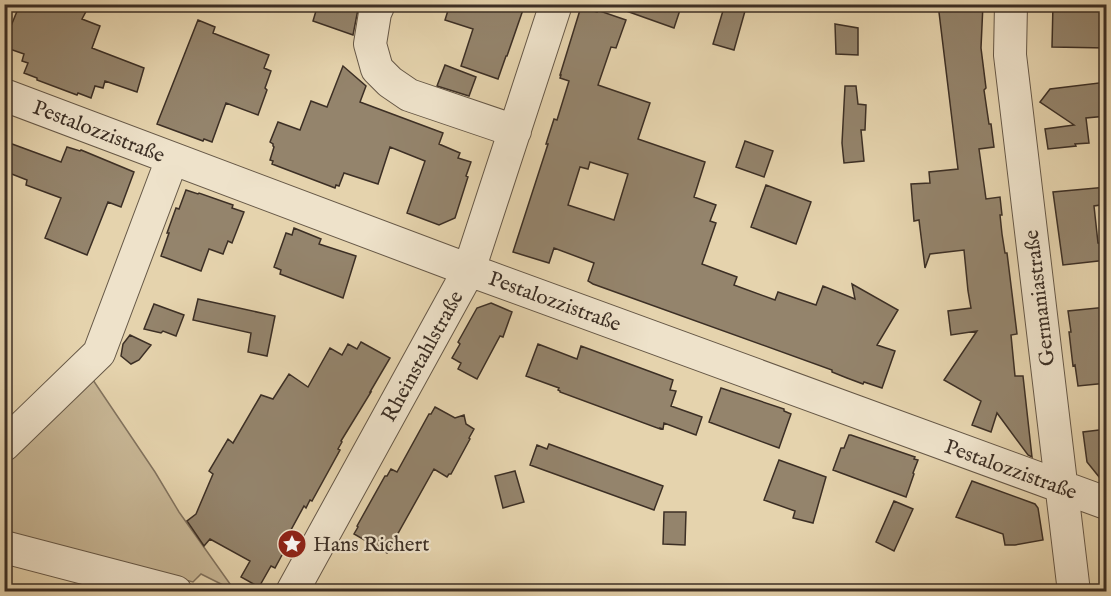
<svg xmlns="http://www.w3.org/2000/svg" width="1111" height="596" font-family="'IM FELL English',serif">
	<rect width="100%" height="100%" fill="#e5d3ad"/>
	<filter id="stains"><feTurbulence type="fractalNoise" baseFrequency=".00333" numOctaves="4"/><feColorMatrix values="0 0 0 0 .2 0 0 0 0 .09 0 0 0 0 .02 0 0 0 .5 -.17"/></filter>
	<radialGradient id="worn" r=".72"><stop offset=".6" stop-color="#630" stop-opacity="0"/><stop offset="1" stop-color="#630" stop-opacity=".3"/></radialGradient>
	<path fill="#c8b796" stroke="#82735e" stroke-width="1.5" d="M93,380L155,472L179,512L235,591L201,574L193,582L5,534L6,513L11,507L5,501V464Z"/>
	<path fill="#94846c" stroke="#3c2f25" stroke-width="1.5" fill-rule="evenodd" d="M20,4H90L82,19L100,26L92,48L144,68L137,92L105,81L103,88L95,86L91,98L78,93L77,95L37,80V78L24,73L28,63L22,61L24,54L4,47V43Z
		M318,4H359L353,35L313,21Z
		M450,4H461L480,10L482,4H525L507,56H506L498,79L461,66L473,29L445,20Z
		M616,4H682L674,28L615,7Z
		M725,4H747L734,50L713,44Z
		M938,4H983L981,48L986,88L984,90L989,124H991L994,147L979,149L986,199L1000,197L1002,215H1000L1002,234L1005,253H1007L1017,334L1011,335L1015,376H1023L1032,457L1028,455L997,413L991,432L972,425L981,401L944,380L977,331L951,335L948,311L971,308L968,291L964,250L930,254L925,268L919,220L914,221L911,184L930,183L929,172L958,169Z
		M1053,4H1107V48L1052,47Z
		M583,8L597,12V10L626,20L616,48L611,47L598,85L650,103L638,139L705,162L694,197L716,205L710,221L716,223L702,264L737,277L734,285L775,300L778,292L816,305L823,286L855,299L852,284L898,310L877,345L895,351L882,388L864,382L863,384L847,378L832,372V370L593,284L588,281L594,263L554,248L549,263L513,252L548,144H546L554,119L557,120L569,81L560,78L561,75H560L580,10L583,11ZM590,162L628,174L614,220L568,205L580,167L588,169Z
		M198,20L215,27L213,33L269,55L264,68L271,71L265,88L267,90L258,115L226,103L212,142L204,139L203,141L157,124Z
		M835,24L858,28V55L836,54Z
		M445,65L476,77L469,96L437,86Z
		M343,66L366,86L360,102L443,133L439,144L460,153L458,158L471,162L466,176L468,177L455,218L439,225L407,213L425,161L390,147L378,184L344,173L339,186L336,185L335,188L272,164L273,161L270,160L274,147L273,146V144L270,142L278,122L300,130L311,101L327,107Z
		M1107,82V116L1086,118L1089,143L1075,144L1076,146L1048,149L1045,129L1074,125L1040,102L1050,89Z
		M845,86H856L858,104L866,105L865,130H861L864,161L844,163L842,143Z
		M4,141L61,162L67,147L80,151L81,150L134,172L121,207L108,202L87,255L45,238L61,198L26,185L27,180L4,171Z
		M745,141L773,151L764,177L736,167Z
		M766,185L811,202L796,244L751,227Z
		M1107,187V204L1094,206L1098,243H1107V260L1063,265L1053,192Z
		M186,190L198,194L199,193L233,205L232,208L244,212L232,243L228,241L223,254L209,249L201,271L161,256L169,233H167L176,208L179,209Z
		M294,228L321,239L319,244L356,256L343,298L280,274L281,270L274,267L286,233L292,235Z
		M198,299L275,316L267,356L248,352L251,333L193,320Z
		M491,303L512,312L503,337L500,336L477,379L458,369L461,363L452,358L460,344L458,342L477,308Z
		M154,304L184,315L176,336L163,331L161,333L144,329Z
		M1107,307V383L1078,386L1075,365L1073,366L1069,332H1071L1068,311Z
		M130,335L151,345L139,360L131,364L121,356L123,344Z
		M361,342L390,358L370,392H371L341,441L342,442L338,449L340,450L312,501L310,500L306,508L304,506L285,541L289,543L282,555L275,568L271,566L259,587L241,577L250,561L210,539L204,546L187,521L196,514L213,474L209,471L228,439L233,443L261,395L273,399L289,374L308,387L330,348L342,355L348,344L357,349Z
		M538,344L577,359L581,346L673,380L670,390L676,391L671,406L702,417L696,435L664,423L663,429L660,428V429L560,392V391L558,390L559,388L526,376Z
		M721,388L784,409V411L791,414L779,448L709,422Z
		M435,407L455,418L464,415L466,424L474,429L469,438L470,439L451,474H449L447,477L434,469L387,553L354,534L358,527L357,526L385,476H387L391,469L397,472L429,414H431Z
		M1107,429V484L1104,483L1087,462L1083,432Z
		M849,435H851L915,457L914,459L918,460L913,473L914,474L906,497L833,470L841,448H844Z
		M549,444L663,486L654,510L530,465L537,445L547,449Z
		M779,460L826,477L813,523L793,518L795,511L764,500Z
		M515,471L524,502L503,508L495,476Z
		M972,481L1035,504L1038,508L1043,540L1015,545H1005L1003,534L956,517Z
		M894,501L913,509L894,551L876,542Z
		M664,512H686L685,545L663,544Z"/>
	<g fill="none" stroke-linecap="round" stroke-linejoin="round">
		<g stroke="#665847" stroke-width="34">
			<path id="minor" d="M379,4L375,13L370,44L377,69L390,82L409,95L515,131
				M1011,4L1010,55L1074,592
				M4,95L469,270L1106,503
				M4,445L99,353L172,159
				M4,547L176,592
				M292,592L469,270L556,4"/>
		</g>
		<use href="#minor" stroke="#eee2ca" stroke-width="32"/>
	</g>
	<defs>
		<g id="sight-disc" transform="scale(1.5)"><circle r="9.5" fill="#8f2418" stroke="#eee2ca"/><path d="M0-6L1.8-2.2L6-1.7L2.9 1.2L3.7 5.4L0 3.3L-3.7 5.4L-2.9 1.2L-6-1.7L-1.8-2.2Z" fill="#fff"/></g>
	</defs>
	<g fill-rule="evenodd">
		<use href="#sight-disc" x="292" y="544"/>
	</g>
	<g text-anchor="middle" stroke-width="4.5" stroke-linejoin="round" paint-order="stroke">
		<g font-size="21" fill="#3c2f25" stroke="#eee2ca">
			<text transform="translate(99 131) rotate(21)" y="7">Pestalozzistraße</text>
			<text transform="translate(1039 298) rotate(-97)" y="7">Germaniastraße</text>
			<text transform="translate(555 301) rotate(20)" y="7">Pestalozzistraße</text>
			<text transform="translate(422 356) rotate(-61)" y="7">Rheinstahlstraße</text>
			<text transform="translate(1011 469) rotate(20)" y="7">Pestalozzistraße</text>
		</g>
		<g font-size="21" fill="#3c2f25" stroke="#eee2ca" text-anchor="start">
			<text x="313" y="551">Hans Richert</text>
		</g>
	</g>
	<rect width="1111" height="596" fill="none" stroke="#e5d3ad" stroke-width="24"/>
	<rect x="6" y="6" width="1099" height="584" fill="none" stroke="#3c2f25" stroke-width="3"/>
	<rect x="12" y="12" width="1087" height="572" fill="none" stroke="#3c2f25" stroke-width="1.5"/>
	<rect width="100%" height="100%" filter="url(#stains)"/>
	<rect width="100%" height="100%" fill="url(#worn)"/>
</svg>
